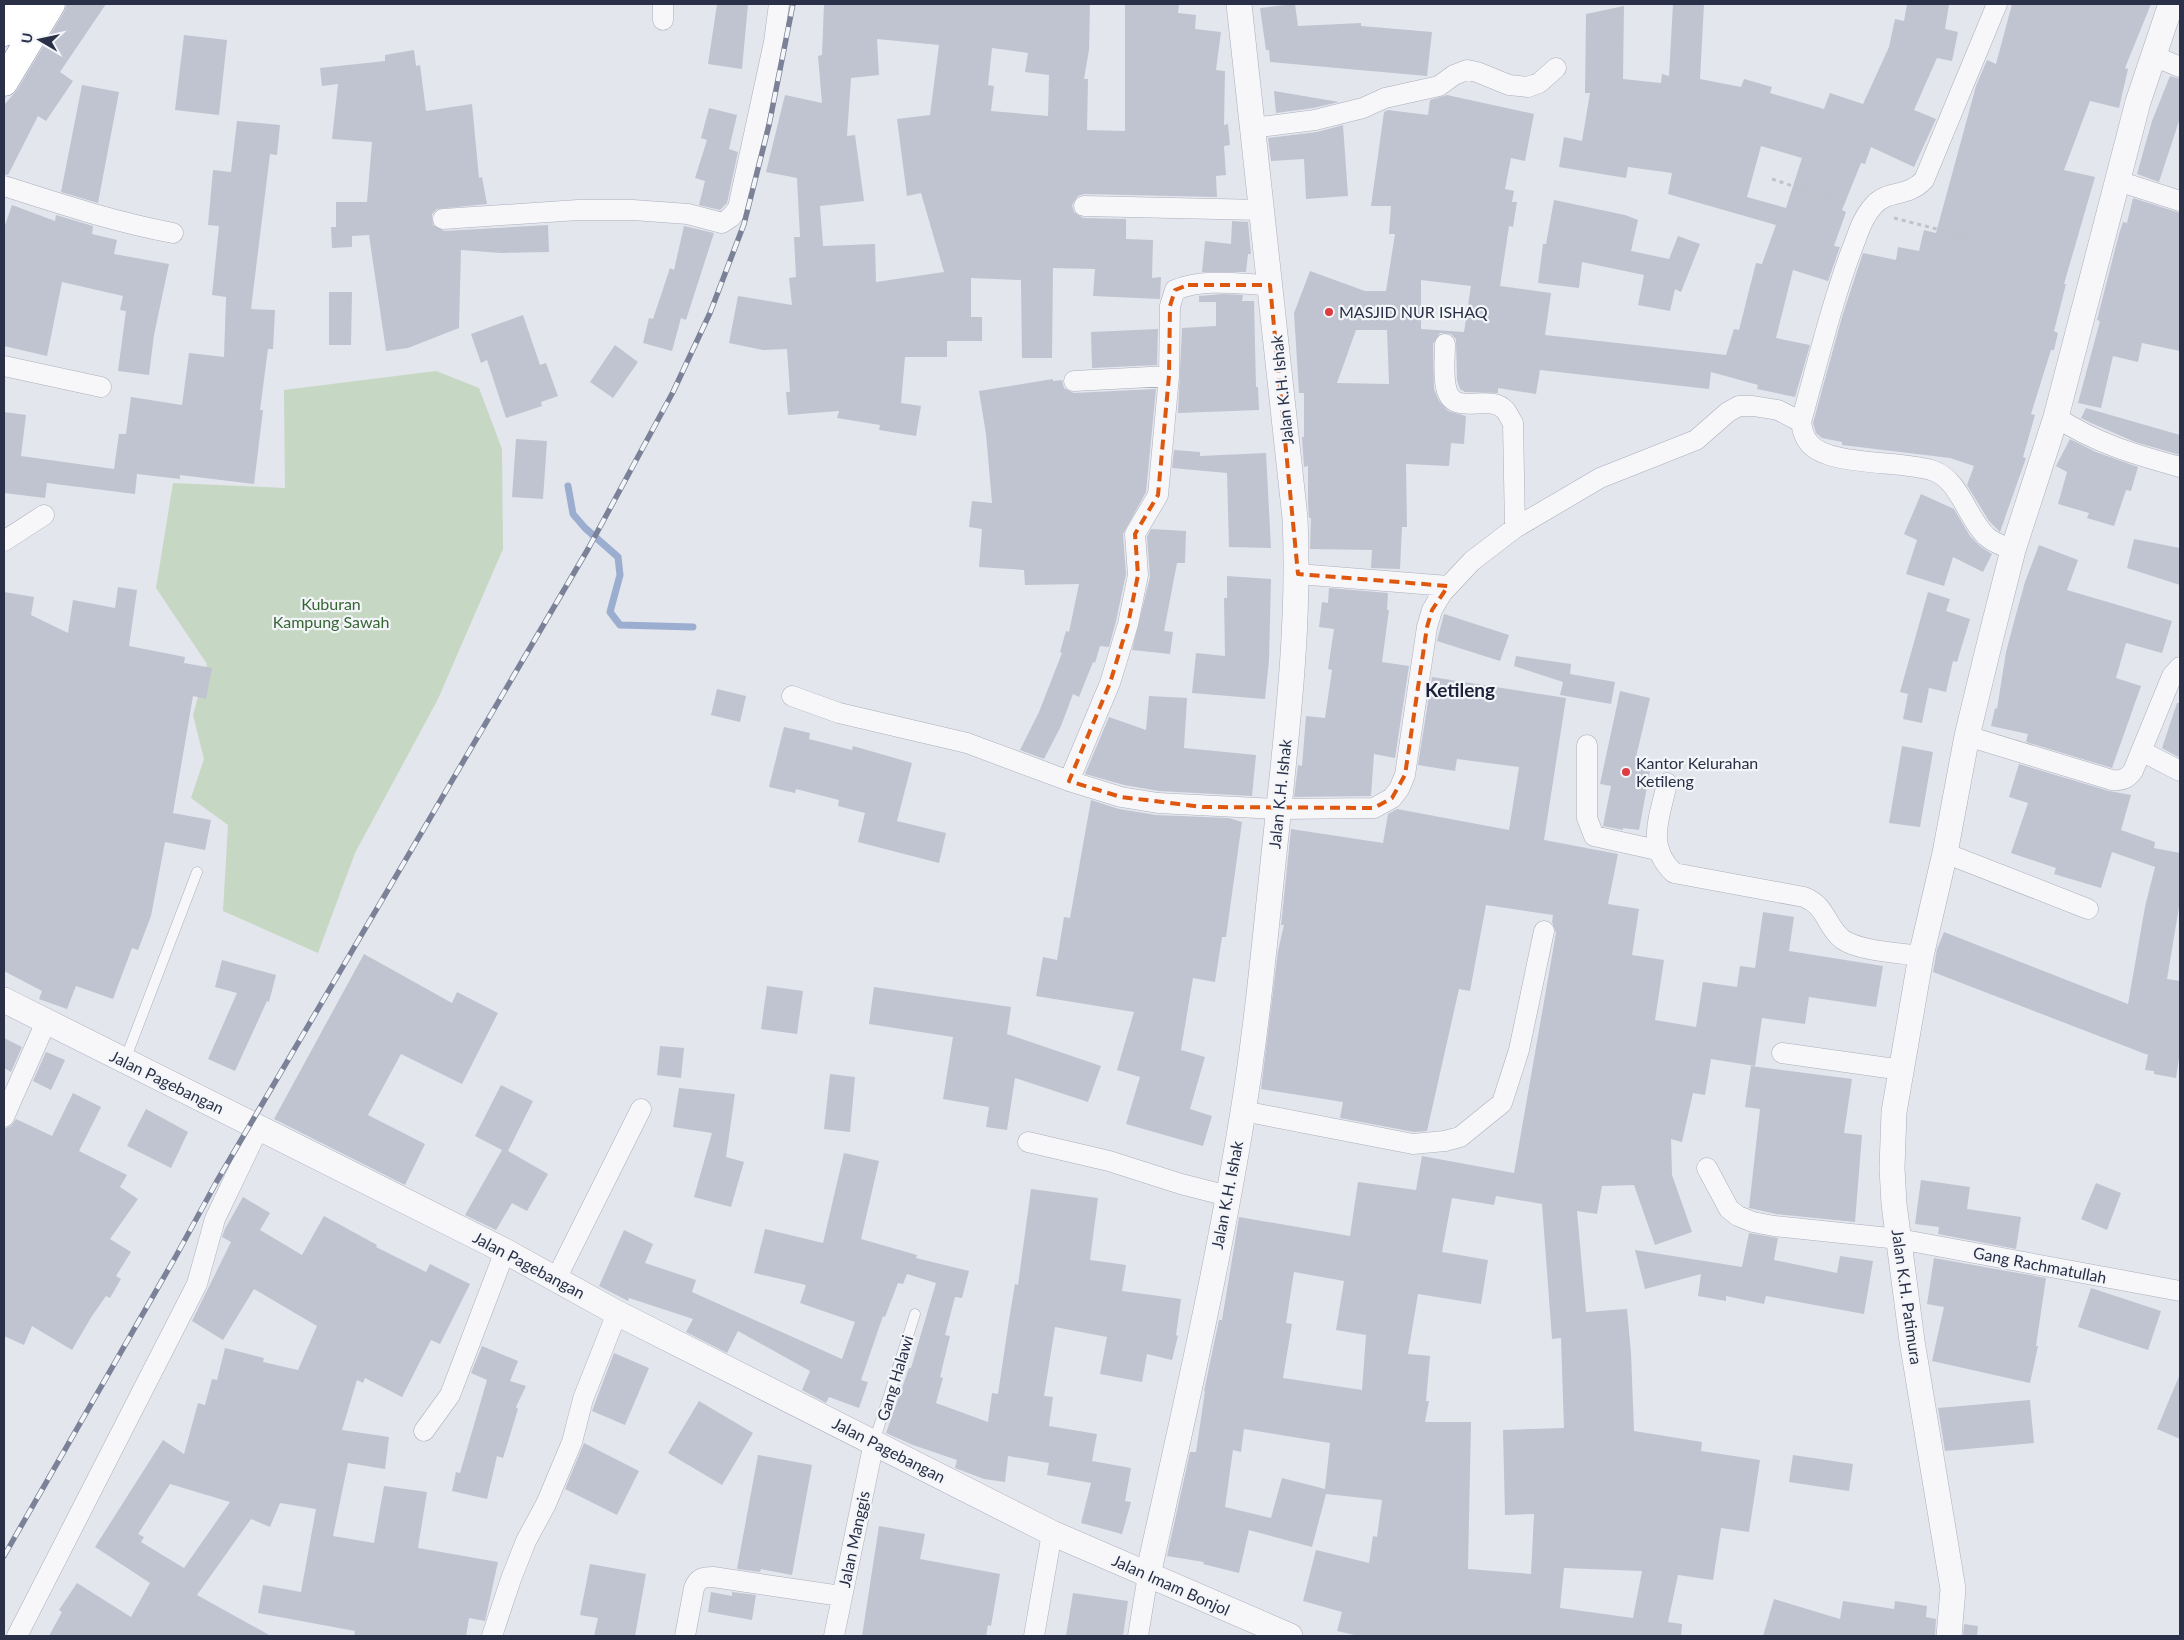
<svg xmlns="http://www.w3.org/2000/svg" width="2184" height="1640" font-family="Lato,sans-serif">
	<rect width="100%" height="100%" fill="#e3e6ed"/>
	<path fill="#c6d7c3" d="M436,371L479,388L502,449L503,549L438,699L355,853L318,953L223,911L228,825L191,798L204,759L193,715L207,664L156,588L173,483L285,488L284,390Z"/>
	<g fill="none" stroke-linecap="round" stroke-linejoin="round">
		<path stroke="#9baed0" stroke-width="7" d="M568,486L573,514L585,528L618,557L620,575L610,612L620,625L693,627"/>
	</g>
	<path fill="#c0c4d0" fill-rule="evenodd" d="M67,4H106L60,72L73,81L46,121L38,116L8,175L4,174V105L17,90L64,12Z
		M717,4H748L742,69L708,64Z
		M824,4H1090L1089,50L1084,79H1088L1087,130L1125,131V4H1179L1178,13L1196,15L1195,29L1221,32L1216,70L1225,71L1224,125L1228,124L1230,145L1224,146L1226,175L1216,176L1217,197L1084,194L1078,196L1072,205L1074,212L1083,218L1126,219V239L1153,240L1152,278L1161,277L1160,299L1093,296L1095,269L1053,268L1052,358H1022L1021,280L971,278V317H982V341H947V357H905L901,403L921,406L916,436L879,430L880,425L837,418L839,411L788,415L786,392H790L787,349L763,350L729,343L738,296L792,305L789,278L796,277L794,237H800L797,178L766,172L785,95L822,103L818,56L822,55ZM877,39L939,45L930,115L897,119L907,196L921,193L944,272L876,282L875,244L823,246L820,206L864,201L855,135L847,136L851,78L879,75ZM992,48L1028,53L1025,72L1049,75L1048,116L991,111L994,86L988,85Z
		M1295,4L1298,26L1361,23V26L1432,32L1427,76L1270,62L1269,50H1266L1260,8Z
		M1673,4H1704L1700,79L1741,87L1744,79L1772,87L1770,93L1824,109L1830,93L1863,104L1889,47L1895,19L1904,21L1907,4H1949L1945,29L1958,32L1952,61L1937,58L1914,110L1936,119L1914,167L1871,147L1865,164L1861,163L1842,210L1846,212L1834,246L1840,247L1828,281L1793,270L1776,338L1810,345L1795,397L1757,389L1758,385L1711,372L1709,389L1540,370L1536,394L1498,388V393L1465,392L1460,389L1457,380L1456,339L1451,334L1440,333L1433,344L1434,389L1439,401L1448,411L1466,416L1464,444L1451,443L1449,466L1406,464L1407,527H1402L1400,569L1371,568L1372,550L1310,549L1311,518H1309L1308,501V466L1304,467L1302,437H1304V393H1299L1294,313L1310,271L1365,291H1386L1395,234H1389L1391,206H1371L1384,112L1388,110L1428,115L1430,100L1447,95L1534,114L1525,161L1511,158L1505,189L1514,191L1512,202H1517L1513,227L1509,226L1500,286L1551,293L1545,335L1726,355L1734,329L1739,330L1756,263L1762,264L1776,225L1668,194L1672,173L1628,167L1626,178L1559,167L1564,137L1582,141L1590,93H1585L1586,14L1624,6L1623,79L1661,83L1662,74L1669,76ZM1761,146L1802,158L1786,208L1747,197ZM1421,280L1471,286L1464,332L1421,329ZM1356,330H1387L1389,384L1337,383Z
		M2012,4H2151L2125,68L2128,69L2119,108L2090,101L2064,170L2095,177L2064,284H2066L2054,331L2058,333L2054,350H2051L2031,414L2035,415L2023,457L2026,458L2000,532L1989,521L1967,485L1974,466L1950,458L1842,445V442L1822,438L1816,433L1813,423L1842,317L1863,253L1896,260L1898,247L1919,251L1924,230L1936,233L1976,86L1987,60L1996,64Z
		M184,35L227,40L219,115L175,110Z
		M414,50L416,66L420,65L426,111L472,104L479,178L482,177L487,204L437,209L432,214L433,225L444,231L548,225L549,252L501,253L461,250L459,328L408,348L386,351L369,235L352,236V247L332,248L331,227H336V202H367L372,142L332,139L338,84L322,86L320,68L385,61V55Z
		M2170,76L2180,79V118L2159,182L2137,174L2152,121Z
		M82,85L119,92L98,203L61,192Z
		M1274,91L1339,102L1313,108L1276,113Z
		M709,108L737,115L729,149L738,152L727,203L720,210L699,205L705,181L695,178L707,140L701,138Z
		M237,121L280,125L277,155L270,154L251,309L275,310L273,349H268L260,410H263L254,484L180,475V479L137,474L135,494L47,483L45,498L4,493V412L26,415L21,456L114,469L119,434H126L131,397L182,405L189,353L224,357L226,297L212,295L219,226L208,225L213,170L231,172Z
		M1343,125L1348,196L1306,199L1304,159L1271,161L1268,138L1317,132Z
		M2133,198L2180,213V351L2142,343L2138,362L2113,356L2101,408L2078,403L2100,321L2097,320L2119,234L2123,222L2127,223Z
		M1554,200L1625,215L1638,220L1631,251L1669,259L1678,236L1700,244L1681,292L1675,289L1670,311L1638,305L1644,275L1582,262L1579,288L1538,283L1543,244H1546Z
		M12,205L55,221L56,215L93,226L92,234L117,240L114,254L169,264L154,335L149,375L118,371L126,311L120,310L123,296L62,282L47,356L4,346V228Z
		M1232,221L1248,222L1251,254H1248L1246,272H1202L1205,241L1231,244Z
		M684,226L714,233L686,320L681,318L672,351L643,343L649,318L653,319L670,268L674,270Z
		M329,292H352L351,345H329Z
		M1222,294L1243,295L1242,301H1254L1256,387H1258L1259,410L1178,413L1182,328L1216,326V302H1199V296Z
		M523,315L540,365L546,363L558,396L541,402L542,406L506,418L487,360L481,363L471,334Z
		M1158,329L1157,365L1092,368L1091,332Z
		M615,345L638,362L613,398L590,382Z
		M1053,379V381L1062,380L1064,388L1074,393L1156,389L1146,492L1123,534L1126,574L1116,621L1109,647L1100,646L1095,663L1093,662L1079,697L1073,694L1061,726L1044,759L1020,750L1039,712L1062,653L1060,652L1066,631L1069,632L1079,584L1025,585L1024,570L979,567L982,529L969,527L972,501L992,503L986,434L979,391Z
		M2086,408L2180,435V455L2135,442L2091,423L2081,418Z
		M516,439L547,441L543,499L512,497Z
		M2070,439L2096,452L2138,467L2131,491L2126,490L2114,526L2087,518L2089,513L2058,504L2067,472L2056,466Z
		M1174,450L1200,452V456L1266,453L1271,548L1229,547L1227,473L1172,468Z
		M1921,494L1954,509L1970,536L1981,547L1992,554L1983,572L1953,557L1944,586L1906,574L1917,540L1904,534Z
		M1151,529L1186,531L1185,563H1177L1164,631L1173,632L1170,654L1132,650L1150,577L1147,537Z
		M2134,539L2180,548V585L2127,568Z
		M2039,545L2078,560L2067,590L2172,621L2162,653L2126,643L2116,678L2141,686L2112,768L2026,742L2028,734L1991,726L1995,708L1997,709L2006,652L2015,618L2025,582Z
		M1227,576L1271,579L1269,660L1265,699L1192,693L1196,653L1225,656L1224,598H1227Z
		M118,587L137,590L129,646L185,657L184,663L212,668L206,699L193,696L173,813L211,820L205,850L165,842L151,916L138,950L132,948L113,999L76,986L67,1009L39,999L42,991L4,971V592L34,597L31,615L68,633L73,600L115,608Z
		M1329,588L1388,593L1387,610H1389L1382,662L1409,666L1395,758L1374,754L1371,796L1294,797L1298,765L1302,766L1306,716L1325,718L1332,670L1328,669L1334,629L1319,627L1322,602L1328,603Z
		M1928,592L1950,599L1946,611L1970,619L1957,662L1953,661L1946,692L1929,688L1922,723L1903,719L1908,694L1900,692Z
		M1444,614L1509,635L1500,661L1437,641Z
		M1516,656L1571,664L1570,674L1615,682L1611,704L1560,695L1563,682L1514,666Z
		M1432,677L1566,698L1544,840L1618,854L1608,904L1639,909L1632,955L1664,960L1655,1020L1696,1027L1703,982L1737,987L1740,966L1755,968L1763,912L1794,917L1789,951L1883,966L1876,1007L1809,997L1805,1024L1762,1018L1755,1066L1711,1059L1705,1095L1693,1093L1682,1142L1671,1139L1672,1175L1692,1232L1655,1245L1634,1185L1602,1186L1597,1214L1577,1211L1586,1312L1627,1309L1631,1353L1634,1431L1702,1442L1701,1451L1760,1460L1749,1532L1721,1528L1713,1580L1678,1575L1668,1622L1682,1624L1681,1636H1359L1337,1631L1342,1612L1303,1601L1316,1550L1369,1563L1373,1536L1377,1537L1382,1500L1326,1494L1312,1547L1249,1530L1239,1573L1203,1564L1204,1562L1167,1556L1190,1452H1196L1205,1391H1204L1219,1320H1222L1239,1217L1350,1236L1358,1182L1416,1190L1422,1156L1514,1173L1556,933L1552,922L1553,915L1486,905L1470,991L1459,989L1427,1131L1414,1132L1340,1118L1343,1102L1261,1089L1278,951L1284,925H1281L1291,829L1383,843L1388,814L1397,809L1509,830L1519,767L1457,759L1455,771L1418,765ZM1496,1196L1542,1204L1552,1339L1561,1338L1564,1428L1503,1430L1505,1515L1534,1514L1531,1574L1468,1569L1471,1422H1425L1429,1401H1426L1430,1356L1408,1354L1418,1294L1481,1304L1488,1260L1442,1252L1452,1198L1494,1205ZM1294,1272L1344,1281L1336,1330L1366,1335L1362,1390L1283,1378L1292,1324L1286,1323ZM1244,1429L1330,1443L1325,1489L1282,1478L1271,1518L1225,1507L1233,1450L1241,1452ZM1564,1568L1642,1571L1633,1618L1560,1608Z
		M717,689L746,696L740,722L711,715Z
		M1620,691L1650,698L1636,757L1652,760L1639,830L1623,828V830L1603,826L1611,786L1600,784Z
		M1149,696L1187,698L1184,748L1256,755L1252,796L1159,791L1124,785L1085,774L1109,717L1146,730Z
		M2177,703H2180V758L2162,748Z
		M784,727L810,733L809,739L852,750L853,746L912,763L897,821L946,833L939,863L858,842L865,813L838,806L839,800L796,789L795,793L769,787Z
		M1902,746L1933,752L1920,827L1889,823Z
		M2019,764L2109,791L2131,795L2121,830L2155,842L2154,848L2180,853V901L2167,979L2180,981V1051L2176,1078L2154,1074V1071L2145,1070L2148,1055L1933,972L1937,949L1944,932L2128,1004L2145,907L2155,867L2112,852L2101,888L2054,874L2056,868L2011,853L2028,803L2009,797Z
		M1091,800L1119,809L1156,815L1229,818L1242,822L1226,937H1222L1215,982L1193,978L1181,1050L1205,1057L1190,1109L1212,1116L1203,1146L1126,1124L1140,1077L1117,1070L1134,1012L1036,996L1043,957L1057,960L1064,917L1070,918Z
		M364,954L452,1003L457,992L498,1013L462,1084L401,1054L368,1115L425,1144L405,1185L274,1119Z
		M222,960L276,975L269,1002L267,1001L235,1071L208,1059L237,993L215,987Z
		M767,986L803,991L797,1034L761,1029Z
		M874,987L1011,1007L1007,1034L1101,1066L1088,1102L1015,1078L1007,1130L986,1127L989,1107L943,1099L953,1037L869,1024Z
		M4,1038L22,1047L11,1072L4,1068Z
		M660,1046L684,1048L681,1078L657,1075Z
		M46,1052L65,1060L51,1090L33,1081Z
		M1751,1066L1852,1079L1844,1133L1862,1135L1855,1222L1776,1214L1749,1208L1760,1109L1745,1107Z
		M830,1074L855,1077L850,1132L824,1129Z
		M501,1085L533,1101L508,1151L548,1174L527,1211L512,1203L496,1230L465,1215L502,1150L475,1136Z
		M679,1088L735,1094L726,1157L744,1162L731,1207L694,1197L712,1133L673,1127Z
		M73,1093L101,1107L79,1151L127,1175L120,1187L138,1199L110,1239L131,1252L116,1276L121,1279L110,1298L106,1296L92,1316L72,1350L32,1326L24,1345L4,1336V1129L11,1126L16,1119L52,1136Z
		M146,1109L188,1132L171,1168L127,1146Z
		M844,1153L879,1161L861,1239L917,1255L916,1258L969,1271L962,1298L955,1297L945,1335L950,1336L940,1377L943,1378L936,1403L988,1422L992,1393L998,1394L1009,1320L1015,1284L1018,1285L1031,1189L1098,1198L1090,1260L1126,1265L1122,1291L1181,1299L1176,1335L1178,1336L1172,1360L1147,1354L1142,1382L1100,1374L1107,1337L1055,1327L1044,1396L1053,1397L1049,1426L1097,1434L1092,1461L1131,1468L1125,1501L1131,1502L1122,1534L1081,1523L1091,1483L1047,1475L1049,1463L1008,1456L1005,1482L984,1479L955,1468L957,1460L913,1445L886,1433L909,1368H911L936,1283L907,1274L903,1284L898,1283L885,1317L883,1316L861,1380L868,1382L859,1408L829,1397L826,1403L802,1390L810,1371L738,1331L727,1353L686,1332L693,1319L629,1298L628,1301L599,1286L624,1230L653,1244L645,1263L696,1280L692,1292L842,1359L855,1322L800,1303L806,1285L754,1273L765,1229L823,1243Z
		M1921,1180L1970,1187L1967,1209L2021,1217L2016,1249L1938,1234L1939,1227L1915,1224Z
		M2096,1183L2121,1193L2107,1230L2081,1219Z
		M243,1197L270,1213L260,1230L302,1255L324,1216L377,1245L376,1247L426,1272L430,1264L470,1284L440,1344L431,1340L402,1397L365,1378L363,1383L357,1380L342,1430L389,1437L385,1469L348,1463L333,1536L374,1543L384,1486L427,1492L418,1548L498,1562L485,1621L469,1618L466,1636H354L355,1631L258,1613L263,1585L301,1592L316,1509L280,1503L270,1527L251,1519L197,1595L271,1636H49L62,1612L59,1610L77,1583L131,1617L150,1583L95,1547L163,1440L184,1454L198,1403L205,1405L212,1379L217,1380L225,1348L264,1358L263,1362L298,1370L317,1326L254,1289L223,1340L192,1321L231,1242L222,1237L225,1229ZM170,1484L230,1502L184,1568L141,1542L144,1537L138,1534Z
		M1749,1233L1778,1238L1774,1260L1837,1273L1840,1256L1873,1261L1864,1314L1766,1296L1764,1304L1726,1296V1301L1698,1296L1701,1274L1645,1289L1635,1250L1742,1267Z
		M1934,1258L2046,1278L2036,1346H2038L2030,1383L1932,1361L1944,1307L1927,1304Z
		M2091,1288L2161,1311L2148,1350L2078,1327Z
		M482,1346L518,1361L510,1381L526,1386L516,1407L518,1409L503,1458L497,1456L487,1499L452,1491L456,1472L460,1473L487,1380L471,1373Z
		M614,1353L649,1368L625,1425L592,1411Z
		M2180,1374V1439L2157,1429Z
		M2030,1400L2034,1443L1945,1451L1938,1408Z
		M699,1401L753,1433L722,1485L668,1453Z
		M584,1443L639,1471L617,1515L565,1489Z
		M758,1455L812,1465L792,1575L761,1569L760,1572L737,1569Z
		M1793,1455L1853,1464L1849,1491L1789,1482Z
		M879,1526L925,1534L920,1559L1000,1574L991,1626L988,1625L986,1636H862Z
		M590,1564L646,1574L635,1636H594L598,1618L580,1615Z
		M711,1592L732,1596V1592L756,1595L752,1620L708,1612Z
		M1073,1593L1128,1601L1123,1636H1066Z
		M1774,1599L1840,1619L1843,1601L1894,1609L1895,1601L1927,1606L1926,1617L1936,1619L1935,1636H1763Z
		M1964,1624L1978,1626L1977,1636H1963Z"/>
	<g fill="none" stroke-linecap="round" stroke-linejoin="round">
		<g stroke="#abafbb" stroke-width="11">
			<path id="service" d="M125,1060L197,872
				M874,1442L915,1314"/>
		</g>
		<g stroke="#abafbb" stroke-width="21">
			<path id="minor" d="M1997,4L1924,180C1907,198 1889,189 1874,205C1862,218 1858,234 1852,249C1831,305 1817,365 1801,422C1802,430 1804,437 1809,443C1828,467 1904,460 1934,471C1960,481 1967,518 1986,536C1993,543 2004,546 2013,550
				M663,20V4
				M2154,56L2180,67
				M1252,128L1315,120L1363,108L1385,98L1439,86L1454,75L1467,70L1477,72L1509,85L1528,87L1539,83L1556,68
				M2118,181L2180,201
				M4,186C60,204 115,222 173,233
				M1084,206L1262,210
				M443,219L578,210H633L688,214L722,223L731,217L738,208L774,42L779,4
				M1445,344C1445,358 1443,374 1446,387C1452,419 1489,392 1505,410C1508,413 1510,419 1513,423L1515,528
				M4,366L101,387
				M1074,381L1169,376
				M2056,417C2095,443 2136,455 2180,467
				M4,541L44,515
				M1298,574L1448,586
				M792,696L839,713L967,743L1069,781L1121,797L1158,803L1279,809L1374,808L1392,798L1399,789L1405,775L1427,627L1432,610L1442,593L1472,561L1515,528L1600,478L1696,440L1728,412L1739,406H1753L1778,410L1801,422
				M1967,736L2112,780C2122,781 2127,779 2133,771L2172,676L2180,667
				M1587,745V818L1594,836L1657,850
				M2141,751L2180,771
				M1069,781L1110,683L1128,624L1138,575L1135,534L1158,495L1169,376L1170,306L1175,290C1204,278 1239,284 1270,285
				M1667,783C1660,817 1645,846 1674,873L1804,897C1827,906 1825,925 1842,939C1858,951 1900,953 1921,956
				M1945,853L2088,909
				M1782,1053L1902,1070
				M1243,1111L1413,1144L1445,1141L1460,1137L1502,1103L1519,1050L1544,931
				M4,1117L46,1022
				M1028,1142L1109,1161L1181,1184L1228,1196
				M1707,1168L1729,1209L1738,1216L1753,1222L1774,1226L1899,1239L2180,1291
				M556,1279L641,1109
				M424,1431L450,1395L505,1251
				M17,1636L197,1284L215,1219L259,1127
				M492,1636L511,1579L526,1541L546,1504L572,1442L583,1399L617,1313
				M685,1636L694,1588C698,1578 703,1577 713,1577L841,1596
				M834,1636L874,1442
				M1034,1636L1052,1533
				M1138,1636L1148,1575"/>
		</g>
		<g stroke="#abafbb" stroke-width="26">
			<path id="tertiary" d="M4,1000L505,1251L617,1313L1052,1533L1290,1636
				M1148,1575C1182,1422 1218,1267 1243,1112C1258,1020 1266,927 1276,835C1287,730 1300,624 1295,518L1239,4
				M1949,1636L1953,1589L1912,1341L1894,1204L1892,1168L1894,1112L1921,956L1945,853L1967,736L1991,637L2013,550L2056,417L2138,102L2171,4"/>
		</g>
		<g stroke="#8990a5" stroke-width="29">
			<path id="trunk" d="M4,32L20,4
				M4,82L51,4"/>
		</g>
		<path stroke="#c1c3cb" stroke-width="3" stroke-dasharray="4 4" stroke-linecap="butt" d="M1772,179L1847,204
			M1894,218L1968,237"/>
		<use href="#service" stroke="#f7f7fa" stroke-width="10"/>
		<use href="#minor" stroke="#f7f7fa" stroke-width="20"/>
		<use href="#tertiary" stroke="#f7f7fa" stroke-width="25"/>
		<use href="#trunk" stroke="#fff" stroke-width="28"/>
		<g stroke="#7b8298" stroke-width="5.5">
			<path id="rail" d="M4,1556L176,1256L217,1181L588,549L673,392L710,313L744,224L769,125L793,4"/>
		</g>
		<use href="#rail" stroke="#f3f5f9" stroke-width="4" stroke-dasharray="11" stroke-linecap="butt"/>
	</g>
	<path fill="none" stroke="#de570f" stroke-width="4" stroke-dasharray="10 6" stroke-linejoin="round" d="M1188,285H1270L1298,574L1448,586L1432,610L1427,627L1405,775L1392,798L1374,808L1203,807L1121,797L1069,781L1110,683L1128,624L1138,575L1135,534L1158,495L1169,376L1170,306L1175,290Z"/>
	<g fill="#dd3c41" stroke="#f3f5f9" stroke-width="2">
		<circle cx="1329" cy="312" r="5"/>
		<circle cx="1626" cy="772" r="5"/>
	</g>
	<g text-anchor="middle" stroke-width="4.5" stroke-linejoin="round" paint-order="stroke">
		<g font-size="16" fill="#293047" stroke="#f3f5f9" text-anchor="start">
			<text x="1339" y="318">MASJID NUR ISHAQ</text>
			<text x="1636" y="769">Kantor Kelurahan<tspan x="1636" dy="18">Ketileng</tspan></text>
		</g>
		<g font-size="16" fill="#293047" stroke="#f3f5f9">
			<text transform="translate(1282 390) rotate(-96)" y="6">Jalan K.H. Ishak</text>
			<text transform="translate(1280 794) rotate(-84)" y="6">Jalan K.H. Ishak</text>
			<text transform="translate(167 1082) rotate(26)" y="6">Jalan Pagebangan</text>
			<text transform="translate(1227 1195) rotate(-79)" y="6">Jalan K.H. Ishak</text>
			<text transform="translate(529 1265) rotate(28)" y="6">Jalan Pagebangan</text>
			<text transform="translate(2040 1265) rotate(11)" y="6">Gang Rachmatullah</text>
			<text transform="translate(1907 1297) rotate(82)" y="6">Jalan K.H. Patimura</text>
			<text transform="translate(895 1378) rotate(-73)" y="6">Gang Halawi</text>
			<text transform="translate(889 1450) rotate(27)" y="6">Jalan Pagebangan</text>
			<text transform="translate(854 1539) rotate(-78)" y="6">Jalan Manggis</text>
			<text transform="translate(1171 1585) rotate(24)" y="6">Jalan Imam Bonjol</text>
		</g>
		<g font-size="16" fill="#376534" stroke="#f3f5f9">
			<text x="331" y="610">Kuburan<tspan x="331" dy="18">Kampung Sawah</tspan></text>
		</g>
		<g font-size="19" font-weight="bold" fill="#1b2138" stroke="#f3f5f9">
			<text x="1460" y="697">Ketileng</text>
		</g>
	</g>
	<rect width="2184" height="1640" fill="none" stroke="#293047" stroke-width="10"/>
	<g transform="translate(40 40) rotate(279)" stroke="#f3f5f9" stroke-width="4" paint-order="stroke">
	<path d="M0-4L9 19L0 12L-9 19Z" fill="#293047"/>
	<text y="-8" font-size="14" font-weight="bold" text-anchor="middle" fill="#293047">U</text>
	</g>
</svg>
